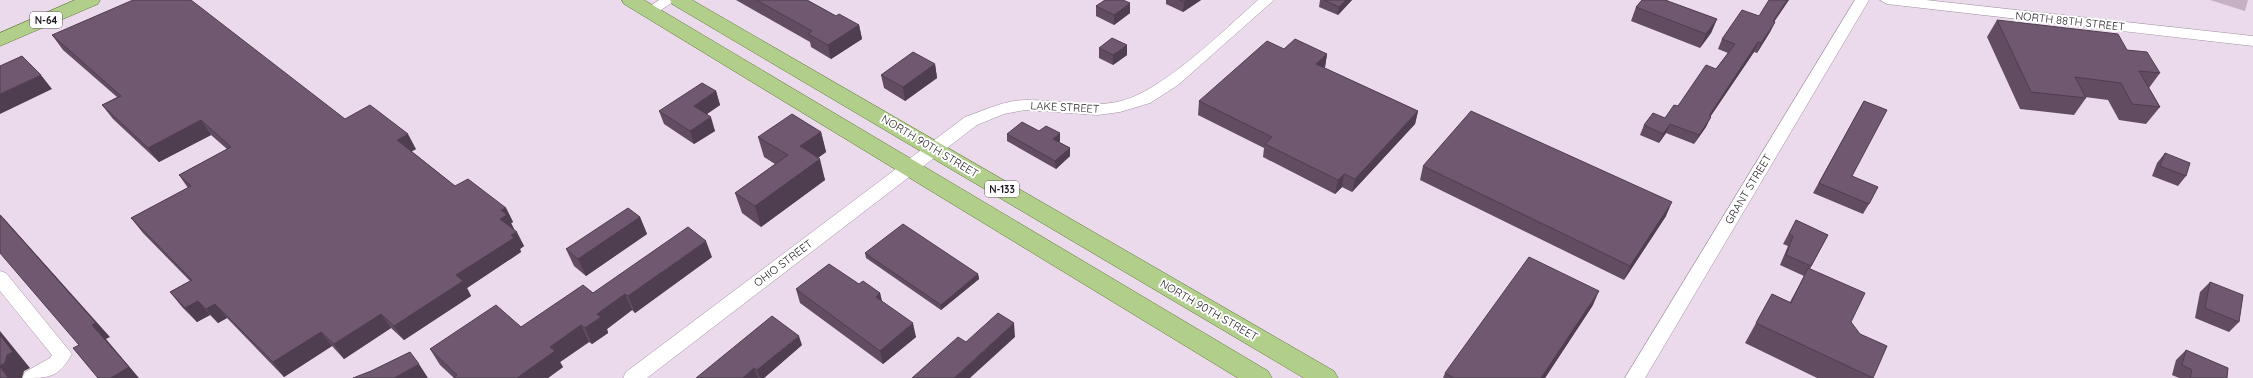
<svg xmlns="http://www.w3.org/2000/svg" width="2253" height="378" font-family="Quicksand,sans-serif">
	<rect width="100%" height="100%" fill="#ebdaeb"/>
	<path fill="#c5b0c4" d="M2210,0H2248L2245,11Z"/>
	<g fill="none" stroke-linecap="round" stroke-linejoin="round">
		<g stroke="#a191a1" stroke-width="1">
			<path id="minor" d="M659,0H676L655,14H645L643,11Z
				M1258,0H1274L1178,85L1150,103L1120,112L1098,115L1025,110L1004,114L977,125L647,378H623L626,372L965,117C985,110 1005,100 1026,100C1057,100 1087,108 1117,102C1160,94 1224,30 1258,0Z
				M1855,0H1869L1645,378H1625Z
				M1880,0H1926L2253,36V46L1887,4Z
				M0,271L6,273L72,354C58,378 50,378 22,378L25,372L50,358L52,355L0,291Z"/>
		</g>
		<g stroke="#5d7932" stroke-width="1">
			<path id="primary" d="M75,0H100L98,4L0,46V33Z
				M622,0H644L1268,371L1272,378H1238L624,4Z
				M670,0H692L1334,371L1338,378H1304L672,4Z"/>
		</g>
		<use href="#minor" fill="#fff" fill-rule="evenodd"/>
		<use href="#primary" fill="#b2ce8b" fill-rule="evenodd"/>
	</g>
	<path fill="#614c61" d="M736,0H807L836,16L859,25L862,39L831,59L811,47L810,42Z
		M1166,0H1201L1183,12L1166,4Z
		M1320,0H1352L1338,15L1319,7Z
		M1642,0H1668L1667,1L1717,19L1711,33L1700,48L1631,21L1636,7Z
		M1096,6L1130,13L1114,25L1096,16Z
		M1997,20L2127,50L2160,73L2149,88L2160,107L2146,124L2119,120L2108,100L2085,97L2086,98L2074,115L2020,109L1987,37Z
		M1774,22H1775L1770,32L1765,40L1757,53L1754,52L1710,117L1706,127L1694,144L1666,133L1659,143L1640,135L1644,125L1665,118L1716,69L1728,53L1718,49L1722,39Z
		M52,35L345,119L416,149L411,151L455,186L506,208L513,222L511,223L514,229L524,246L520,249L521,252L467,288L471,296L404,340L391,328L344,359L332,346L284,377L227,318L218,323L210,315L197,322L182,307L170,292L190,281L143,233L131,218L188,188L179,175L227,149L211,135L159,162L113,119L102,105L117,97L63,50Z
		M1099,48L1127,55L1113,65L1099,58Z
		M1284,49L1327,54L1325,67L1324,68L1418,111L1415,124L1352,192L1342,187L1335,194L1263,157L1264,148L1198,115L1199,101Z
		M935,64L937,78L905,101L884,88L881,75Z
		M716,91L720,105L707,114L715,131L694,144L664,124L659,111Z
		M1864,101L1852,176L1869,204L1863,214L1813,193Z
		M1039,131L1060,141L1059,142L1070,148V156L1056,169L1007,141V134Z
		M821,132L826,152L818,158L825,180L761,227L742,213L735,193L775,164L764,157L758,137Z
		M2165,153L2186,176L2178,186L2152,176L2157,163Z
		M1423,166L1666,216L1624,280L1420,180Z
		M640,217L647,234L586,276L574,266L566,249Z
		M1796,220L1828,235L1810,269L1851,322L1873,378H1817L1745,343L1772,294L1790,302L1804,276L1780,265L1788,246L1783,244Z
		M865,253L978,274L979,279L941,310L866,258Z
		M712,257L635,313L632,310L607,329L608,333L592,344L589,342L560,362L563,367L548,378H454L440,365L430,349L521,327L593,293Z
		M2210,282L2239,322L2229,332L2195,318L2200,292Z
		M859,284L880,293L882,301L916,337L883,364L800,303L796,289Z
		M1593,305L1545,378H1443L1445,373Z
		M802,345L764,378H696Z
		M2186,350L2227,378H2179L2172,375L2176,360Z"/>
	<path fill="#4f3e4f" d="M1187,0H1201L1183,12L1184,2Z
		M1346,0H1352L1338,15L1339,7Z
		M1787,0H1789L1768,31L1773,21Z
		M1130,3V13L1114,25V15Z
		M1717,19L1711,33L1700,48L1706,34Z
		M1775,22L1770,32L1757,53L1761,43Z
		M859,25L862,39L831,59L828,45Z
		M1758,42L1754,52L1704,126L1709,116Z
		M1127,45V55L1113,65V55Z
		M1327,54L1325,67L1314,78L1316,64Z
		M935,64L937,78L905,101L903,87Z
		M41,75L52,89L0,114V94Z
		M716,91L720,105L698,120L694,106Z
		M1418,111L1415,124L1352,192L1355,179Z
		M711,117L715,131L694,144L690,131Z
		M1711,117L1706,127L1694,144L1699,135Z
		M201,120L211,135L159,162L148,148Z
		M1670,124L1666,133L1659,143L1663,134Z
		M821,132L826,152L805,167L800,146Z
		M1060,133V141L1053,147V139Z
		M408,134L416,149L406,155L397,140Z
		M1070,148V156L1056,169L1055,161Z
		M820,159L825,180L761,227L755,206Z
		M1344,174L1342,187L1335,194L1338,180Z
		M1672,202L1666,216L1624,280L1630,266Z
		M506,208L513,222L511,223L514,229L508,233L500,219L501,210Z
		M0,214L110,337L106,339L139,378H111Z
		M640,217L647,234L586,276L578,259Z
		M517,232L524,246L520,249L521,252L467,288L471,296L404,340L394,326L456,275Z
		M706,241L712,257L635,313L628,296Z
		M978,274L979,279L941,310V305Z
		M1599,291L1593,305L1545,378H1541Z
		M880,293L883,307L876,297Z
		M625,294L632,310L607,329L608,333L592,344L585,328L597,314Z
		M198,301L210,315L197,322L185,308Z
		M215,304L227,318L218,323L206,309Z
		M381,314L391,328L344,359L334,344Z
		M913,323L916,337L883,364L880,351Z
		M1014,323L1015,337L970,378H954Z
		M581,325L589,342L560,362L563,367L548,378H517L550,347Z
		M0,331L30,368L24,371L22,378H8L0,367Z
		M321,332L332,346L284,377L273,362Z
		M799,336L802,345L764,378H760L757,370Z
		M419,364L428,378H394Z
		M754,368L758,378H743Z"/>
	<path fill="#715871" stroke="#4f3e4f" d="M133,0H191L345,119L370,105L408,134L397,140L455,186L468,179L506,208L501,210L507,215L500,219L517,232L511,235L514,238L456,275L463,281L394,326L381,314L334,344L321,332L273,362L215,304L206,309L198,301L185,308L170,292L192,280L131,218L191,186L179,175L231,147L201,120L148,148L102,105L121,96L52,35Z
		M756,0H807L836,16L839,14L859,25L828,45L808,34L812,31Z
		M1105,0H1123L1130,3L1114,15L1096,6Z
		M1179,0H1187L1184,2Z
		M1324,0H1346L1339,7Z
		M1642,0H1665L1717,19L1706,34L1636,7Z
		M1769,0H1787L1773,21L1775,22L1770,30L1761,43L1758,42L1709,116L1711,117L1699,135L1670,124L1663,134L1644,125L1653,113L1665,118L1674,105L1678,106L1706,65L1716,69L1735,44L1722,39L1742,10L1759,16Z
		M1997,20L2118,34L2127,50L2147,52L2160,73L2139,71L2160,107L2132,104L2121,83L2075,77L2086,98L2031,92Z
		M1112,38L1127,45L1113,55L1099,48Z
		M1295,39L1327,54L1316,64L1418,111L1355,179L1344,174L1338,180L1265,144L1272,137L1199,101L1267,41L1284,49Z
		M913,52L935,64L903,87L881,75Z
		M22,56L41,75L0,94V66Z
		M702,83L716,91L694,106L711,117L690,131L659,111Z
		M1864,101L1887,110L1852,176L1878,187L1869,204L1819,183Z
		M1471,111L1672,202L1630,266L1423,166Z
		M792,114L821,132L800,146L820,159L755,206L735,193L788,155L758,137Z
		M1022,122L1039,131L1046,126L1060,133L1053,139L1070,148L1055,161L1007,134Z
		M2165,153L2190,163L2186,176L2160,166Z
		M628,208L640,217L578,259L566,249Z
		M0,215L96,323L92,325L129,367L111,378H98L73,348L79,345L0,253Z
		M1796,220L1828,235L1811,266L1786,255L1793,236L1789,234Z
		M903,224L978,274L941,305L865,253Z
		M688,227L706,241L628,296L625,294L597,314L601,317L585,328L581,325L550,347L555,351L517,378H456L454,377L457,375L430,349L496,305L521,327L583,285L593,293Z
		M1529,257L1599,291L1541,378H1454L1445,373Z
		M829,264L859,284L863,281L880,293L876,297L913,323L880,351L796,289Z
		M1808,268L1865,293L1851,322L1860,334L1887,346L1873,378L1756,323L1772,294L1791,303Z
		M2210,282L2243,295L2239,322L2205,308Z
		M998,313L1014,323L954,378H912L958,337L966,342Z
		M772,316L799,336L757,370L754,368L743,378H696Z
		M0,335L13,352L7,355L5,363L0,366Z
		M2186,350L2228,368L2227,378H2190L2192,370L2182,365Z
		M410,352L419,364L394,378H353L371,371Z
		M0,367L8,378H0Z"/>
	<g text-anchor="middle" stroke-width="4" stroke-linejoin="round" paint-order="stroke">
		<g fill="#fff" stroke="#625e62" stroke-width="1">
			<rect x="30" y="12" width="32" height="16" rx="3"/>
			<rect x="985" y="181" width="34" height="16" rx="3"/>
		</g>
		<g font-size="10" font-weight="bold" fill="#1f191f">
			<text x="46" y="24">N-64</text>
			<text x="1002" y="193">N-133</text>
		</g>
		<g font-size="11" fill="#1f191f" stroke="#fff">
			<text transform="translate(2070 21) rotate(6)" y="4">NORTH 88TH STREET</text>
			<text transform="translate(1065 107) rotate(3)" y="4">LAKE STREET</text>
			<text transform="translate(930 146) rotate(31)" y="4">NORTH 90TH STREET</text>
			<text transform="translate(1748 189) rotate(-59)" y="4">GRANT STREET</text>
			<text transform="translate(783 263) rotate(-37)" y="4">OHIO STREET</text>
			<text transform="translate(1209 310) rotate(30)" y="4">NORTH 90TH STREET</text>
		</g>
	</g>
</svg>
